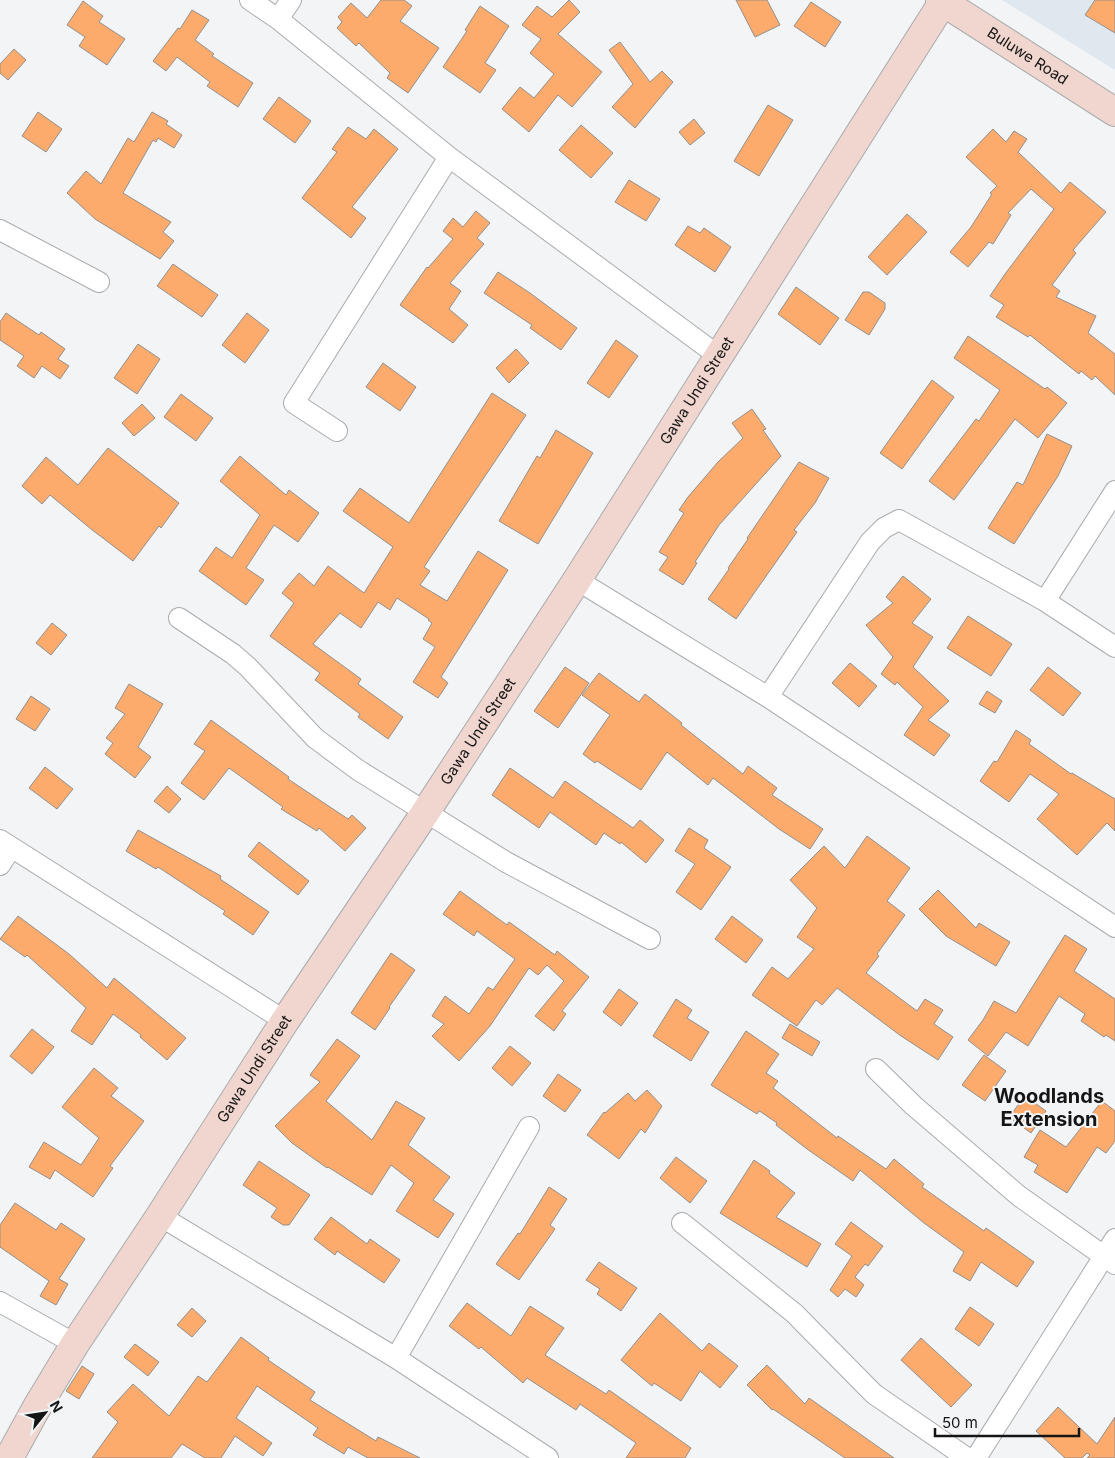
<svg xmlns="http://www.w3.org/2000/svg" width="1115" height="1458" font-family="Inter,sans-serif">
	<rect width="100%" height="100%" fill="#f2f4f6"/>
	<path fill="#e0e8ef" d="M1002,0H1115V70Z"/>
	<path fill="#fcab6d" stroke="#918f8d" d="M381,0H404L412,6L400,21L439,48L408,93L387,78L390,73L359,43L356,46L337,28L342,22L338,17L351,3L367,18Z
		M569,0L580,12L558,34L602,72L572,107L558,95L529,132L502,109L520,87L534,98L554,74L530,53L541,39L522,25L537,6L552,17Z
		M736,0H767L780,25L755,37Z
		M1095,0H1115V33L1085,15Z
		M83,1L103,16L99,22L125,39L107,65L79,46L85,37L67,25Z
		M811,2L841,22L825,47L794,26Z
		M480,6L509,26L485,63L496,70L480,93L443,67L467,31L465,30Z
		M192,10L209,20L195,40L214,54L212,56L253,83L238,107L207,86L210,82L177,57L166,71L153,61L178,28L180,29Z
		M620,42L650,82L662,71L673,82L635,128L612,107L633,84L609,50Z
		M14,49L26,60L8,80L0,73V64Z
		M279,97L311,121L295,143L263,119Z
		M768,105L793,120L759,176L734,161Z
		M38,112L62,129L46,152L22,136Z
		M152,112L168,121L166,124L182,135L174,148L158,138L156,142L153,140L123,193L171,222L163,232L174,241L160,259L95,219L67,193L86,171L101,184L128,138L134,142Z
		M694,119L705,133L690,145L679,132Z
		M581,125L613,153L591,178L559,150Z
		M348,127L366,139L374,129L398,149L352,207L366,218L351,238L302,198L337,152L332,149Z
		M993,129L1006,142L1014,131L1027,139L1018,152L1061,193L1070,182L1106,212L1073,250L1076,253L1052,285L1060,291L1056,297L1096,316L1088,333L1115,354V395L1095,376L1092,380L1081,371L1079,374L1030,335L1028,337L996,317L1004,305L990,296L1005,274L1054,209L1031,189L1008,213L1011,215L993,244L989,242L968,267L950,252L971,227L992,194L990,193L997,186L966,157Z
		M629,180L660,199L646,221L615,202Z
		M476,211L490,223L477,238L484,244L450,283L461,291L449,309L468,325L453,343L400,305L427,267L428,268L453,239L443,231L453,218L463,227Z
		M907,214L927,232L887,275L868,257Z
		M688,226L700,233L704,228L731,247L715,272L675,245Z
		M173,264L218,295L202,317L157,286Z
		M498,272L530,293L577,328L561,350L530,328L532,325L484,293Z
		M796,287L839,318L820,345L778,314Z
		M863,292H869L885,303V309L869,335L845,320Z
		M6,313L39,335L41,332L65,349L58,359L69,366L60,379L42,366L34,378L17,366L24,356L0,340V322Z
		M247,313L269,330L245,363L222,345Z
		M968,336L1045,389L1047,387L1067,403L1038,438L1015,419L954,500L929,481L976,419L979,421L1000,390L954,358Z
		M616,340L638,356L609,398L587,383Z
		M138,344L160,359L137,394L114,378Z
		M516,349L529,363L509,383L496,368Z
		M383,363L416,387L400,411L366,387Z
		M932,380L954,397L902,469L880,453Z
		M492,393L526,415L424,567L430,571L420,585L447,601L478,551L508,570L441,677L448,683L438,698L413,682L435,647L423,639L432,623L428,620L429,619L397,598L390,610L378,602L361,628L340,613L313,644L361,679L358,684L403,717L388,739L358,717L360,714L315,680L320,673L270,636L294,603L282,593L299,573L314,586L328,566L364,593L393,547L343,511L360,488L409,523Z
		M181,394L213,418L196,441L164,417Z
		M142,404L155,418L134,436L122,423Z
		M752,409L766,429L763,430L781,456L719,525L695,562L697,563L683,585L659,570L668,557L659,552L684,513L679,510L688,497L718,462L743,438L732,423Z
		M556,430L593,453L538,544L499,521L537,456L540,458Z
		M1047,434L1072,446L1058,476L1014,544L988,528L1017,482L1023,485Z
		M108,448L179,503L161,528L159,526L133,561L91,529L50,495L42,504L22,486L46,457L78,485Z
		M240,456L286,495L289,490L319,513L298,542L274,525L246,568L264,580L246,605L199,571L216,547L232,558L260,515L220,481Z
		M799,462L829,478L815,503L794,530L797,532L736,619L708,599L729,569L728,568L748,539L747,538Z
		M903,576L931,599L912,623L933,637L913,667L949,701L928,720L950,735L934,756L904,735L923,707L897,682L895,685L881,674L893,657L866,625L893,603L886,597Z
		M968,616L1012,644L991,676L947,648Z
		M52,623L67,635L51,655L36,643Z
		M850,663L877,686L859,707L832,683Z
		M565,667L589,683L558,728L534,711Z
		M1048,667L1081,693L1063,716L1030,690Z
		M599,673L639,702L645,694L682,723L681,725L743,774L748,766L777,788L772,795L823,829L810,849L779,829L713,778L708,785L667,752L641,790L597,761L595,763L583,754L610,715L582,695Z
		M129,684L163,704L138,747L151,757L135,778L105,754L113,743L106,738L125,714L115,708Z
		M987,691L1002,701L995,713L979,704Z
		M31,696L50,709L35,731L16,719Z
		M211,720L289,777L288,779L348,819L352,815L366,828L345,851L319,828L317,831L281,809L283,807L229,768L204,800L181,783L205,751L194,744Z
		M1016,730L1031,740L1029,744L1071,774L1072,773L1115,799V831L1107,823L1077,855L1037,819L1059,794L1030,774L1009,802L980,781L994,761L997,762Z
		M45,767L73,789L57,809L29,788Z
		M510,768L553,798L565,781L633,828L640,820L664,840L646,863L621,842L620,844L604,833L596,845L550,812L539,828L492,795Z
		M167,786L181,799L169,813L154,801Z
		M689,828L708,840L704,848L731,867L701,910L676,892L695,864L675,851Z
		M138,830L221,876L220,879L269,912L253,935L223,914L225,911L158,867L156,869L126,851Z
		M867,836L910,868L887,901L905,915L877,954L879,956L866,973L917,1011L925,999L943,1010L934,1024L953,1037L938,1060L901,1036L837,988L822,1005L816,1000L797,1026L752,995L772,967L788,979L814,949L797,937L817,908L790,880L824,846L845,868Z
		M259,842L309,881L298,895L248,856Z
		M938,890L976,928L979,923L1010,942L996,966L946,936L919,909Z
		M460,891L507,925L509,922L555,955L557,951L589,977L562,1011L566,1014L554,1031L535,1016L564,981L547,965L538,975L529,968L490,1026L459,1061L432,1036L444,1024L432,1016L445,996L469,1014L488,987L493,990L515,959L477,931L474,936L443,914Z
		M18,916L69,954L107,988L114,978L186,1038L167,1060L140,1037L141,1035L113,1014L92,1045L71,1031L86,1008L27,955L25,957L0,939Z
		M732,916L763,940L746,963L715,939Z
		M1065,935L1087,949L1074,971L1115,999V1041L1106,1035L1104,1037L1081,1021L1085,1014L1059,996L1028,1046L1006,1032L988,1056L968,1040L983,1020L994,1001L1016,1013Z
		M391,953L415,970L389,1007L390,1008L375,1030L351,1013Z
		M619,989L638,1003L621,1026L603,1012Z
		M676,999L692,1010L687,1018L709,1032L691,1061L653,1036Z
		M790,1024L820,1042L812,1056L782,1038Z
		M32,1029L54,1047L32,1074L10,1056Z
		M746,1031L779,1054L766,1073L778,1081L773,1088L837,1138L838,1136L886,1169L894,1159L924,1184L922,1187L984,1231L986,1228L1034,1262L1017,1287L981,1262L970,1281L953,1271L964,1252L924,1223L860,1170L853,1181L807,1149L776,1125L777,1123L761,1112L759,1111L757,1114L711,1085Z
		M337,1039L360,1056L326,1101L372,1140L396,1101L425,1118L408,1145L450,1177L433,1200L454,1214L438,1238L396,1211L414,1183L391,1165L372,1195L328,1167L327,1168L292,1143L275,1126L320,1082L310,1075Z
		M510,1046L531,1063L512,1086L492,1068Z
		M984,1055L1006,1071L985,1101L962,1085Z
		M94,1068L118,1088L111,1096L144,1121L110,1166L113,1168L93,1197L55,1170L50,1179L29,1167L44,1142L81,1165L99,1138L62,1107Z
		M558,1074L581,1090L565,1112L543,1096Z
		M647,1090L662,1106L645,1133L641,1129L619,1159L587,1135L604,1112L605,1113L628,1093L635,1101Z
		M1025,1096L1046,1111L1031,1133L1009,1117Z
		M1102,1101L1115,1111V1141L1106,1153L1097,1147L1067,1193L1034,1172L1038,1165L1024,1157L1040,1130L1066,1147Z
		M676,1157L707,1181L690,1203L660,1178Z
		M754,1160L770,1171L769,1173L795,1193L776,1217L821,1244L807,1267L720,1213Z
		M259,1161L310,1195L289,1225H283L271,1217L277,1208L243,1185Z
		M549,1187L567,1199L550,1225L555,1229L519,1280L496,1264L518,1233L520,1234Z
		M15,1203L56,1230L61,1223L85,1239L59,1279L68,1284L56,1305L40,1296L49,1281L0,1247V1225Z
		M331,1217L367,1244L370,1239L400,1260L384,1283L337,1251L335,1255L314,1239Z
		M851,1222L883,1246L868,1266L865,1264L855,1277L864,1285L856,1297L845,1289L838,1297L830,1290L852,1256L835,1244Z
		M599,1262L637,1288L621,1311L597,1294L600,1289L586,1280Z
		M467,1303L511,1336L530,1306L564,1328L545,1355L606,1394L609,1390L691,1448L685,1458H626L636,1443L580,1404L576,1410L527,1378L523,1383L481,1347L479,1349L449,1326Z
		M970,1307L994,1324L979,1346L955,1329Z
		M192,1308L206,1321L192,1337L177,1325Z
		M660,1313L702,1351L709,1343L738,1366L720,1388L700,1371L681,1401L654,1383L652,1386L621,1360Z
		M241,1337L269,1358L268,1360L315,1392L310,1400L376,1441L378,1437L420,1458H368L348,1447L344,1454L313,1435L318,1428L257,1386L236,1418L272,1443L263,1456L235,1436L221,1458H205L182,1444L171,1458H92L118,1422L107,1412L133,1384L169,1416L198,1376L207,1382Z
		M921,1338L972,1385L951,1407L901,1360Z
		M135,1344L159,1362L148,1376L124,1357Z
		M767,1365L805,1404L809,1398L894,1458H845L773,1409L772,1410L747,1385Z
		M82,1366L94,1374L79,1399L66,1391Z
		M1058,1407L1097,1444L1115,1417V1458H1087L1090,1455L1087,1453L1082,1458H1065L1036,1431Z"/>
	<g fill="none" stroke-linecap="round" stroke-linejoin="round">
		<g stroke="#a9abad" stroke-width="22">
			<path id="street" d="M250,0L278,19L449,157L720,357
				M278,19L291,0
				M0,230L99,282
				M337,431L294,403L449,157
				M577,580L768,697L1115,927
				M1045,601L1115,491
				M179,618L233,654L248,667L315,738L358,770L506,862L650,939
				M768,697L870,542L884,528L899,520L1045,601L1115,647
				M0,840L285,1021
				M0,865L11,848
				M876,1069L914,1106L1019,1196L1115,1264
				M160,1216L396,1358L548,1458
				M682,1223L794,1313L874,1394L967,1458
				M0,1302L75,1344
				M396,1358L529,1127
				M976,1458L1115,1239"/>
		</g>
		<g stroke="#a9abad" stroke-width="30">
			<g id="secondary">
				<path id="s1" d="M940,0L1115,112"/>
				<path id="s2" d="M9,1458L37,1407L75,1344L160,1216L285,1021L425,813L577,580L943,2"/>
			</g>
		</g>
		<use href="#street" stroke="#fff" stroke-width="20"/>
		<use href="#secondary" stroke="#f0d6ce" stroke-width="28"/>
	</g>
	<g text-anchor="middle" stroke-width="4" stroke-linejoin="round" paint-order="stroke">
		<g font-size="15" fill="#151516" stroke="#f2f4f6">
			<text dy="5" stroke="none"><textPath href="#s1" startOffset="104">Buluwe Road</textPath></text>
			<text dy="5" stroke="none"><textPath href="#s2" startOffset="1270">Gawa Undi Street</textPath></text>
			<text dy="5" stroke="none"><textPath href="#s2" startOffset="865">Gawa Undi Street</textPath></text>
			<text dy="5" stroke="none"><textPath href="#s2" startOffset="460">Gawa Undi Street</textPath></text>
		</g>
		<g font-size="20" font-weight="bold" fill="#151516" stroke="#f2f4f6">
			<text x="1049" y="1103">Woodlands<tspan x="1049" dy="23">Extension</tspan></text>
		</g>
	</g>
	<g transform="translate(45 1413) rotate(60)" stroke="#f2f4f6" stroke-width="4" paint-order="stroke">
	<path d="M0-4L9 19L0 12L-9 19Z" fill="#151516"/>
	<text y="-8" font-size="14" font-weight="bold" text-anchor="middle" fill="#151516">N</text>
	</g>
	<path d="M935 1428v8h144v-8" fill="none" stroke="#151516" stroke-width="2.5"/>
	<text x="942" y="1428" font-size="15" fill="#151516" stroke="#f2f4f6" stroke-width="4" paint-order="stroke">50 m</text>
</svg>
